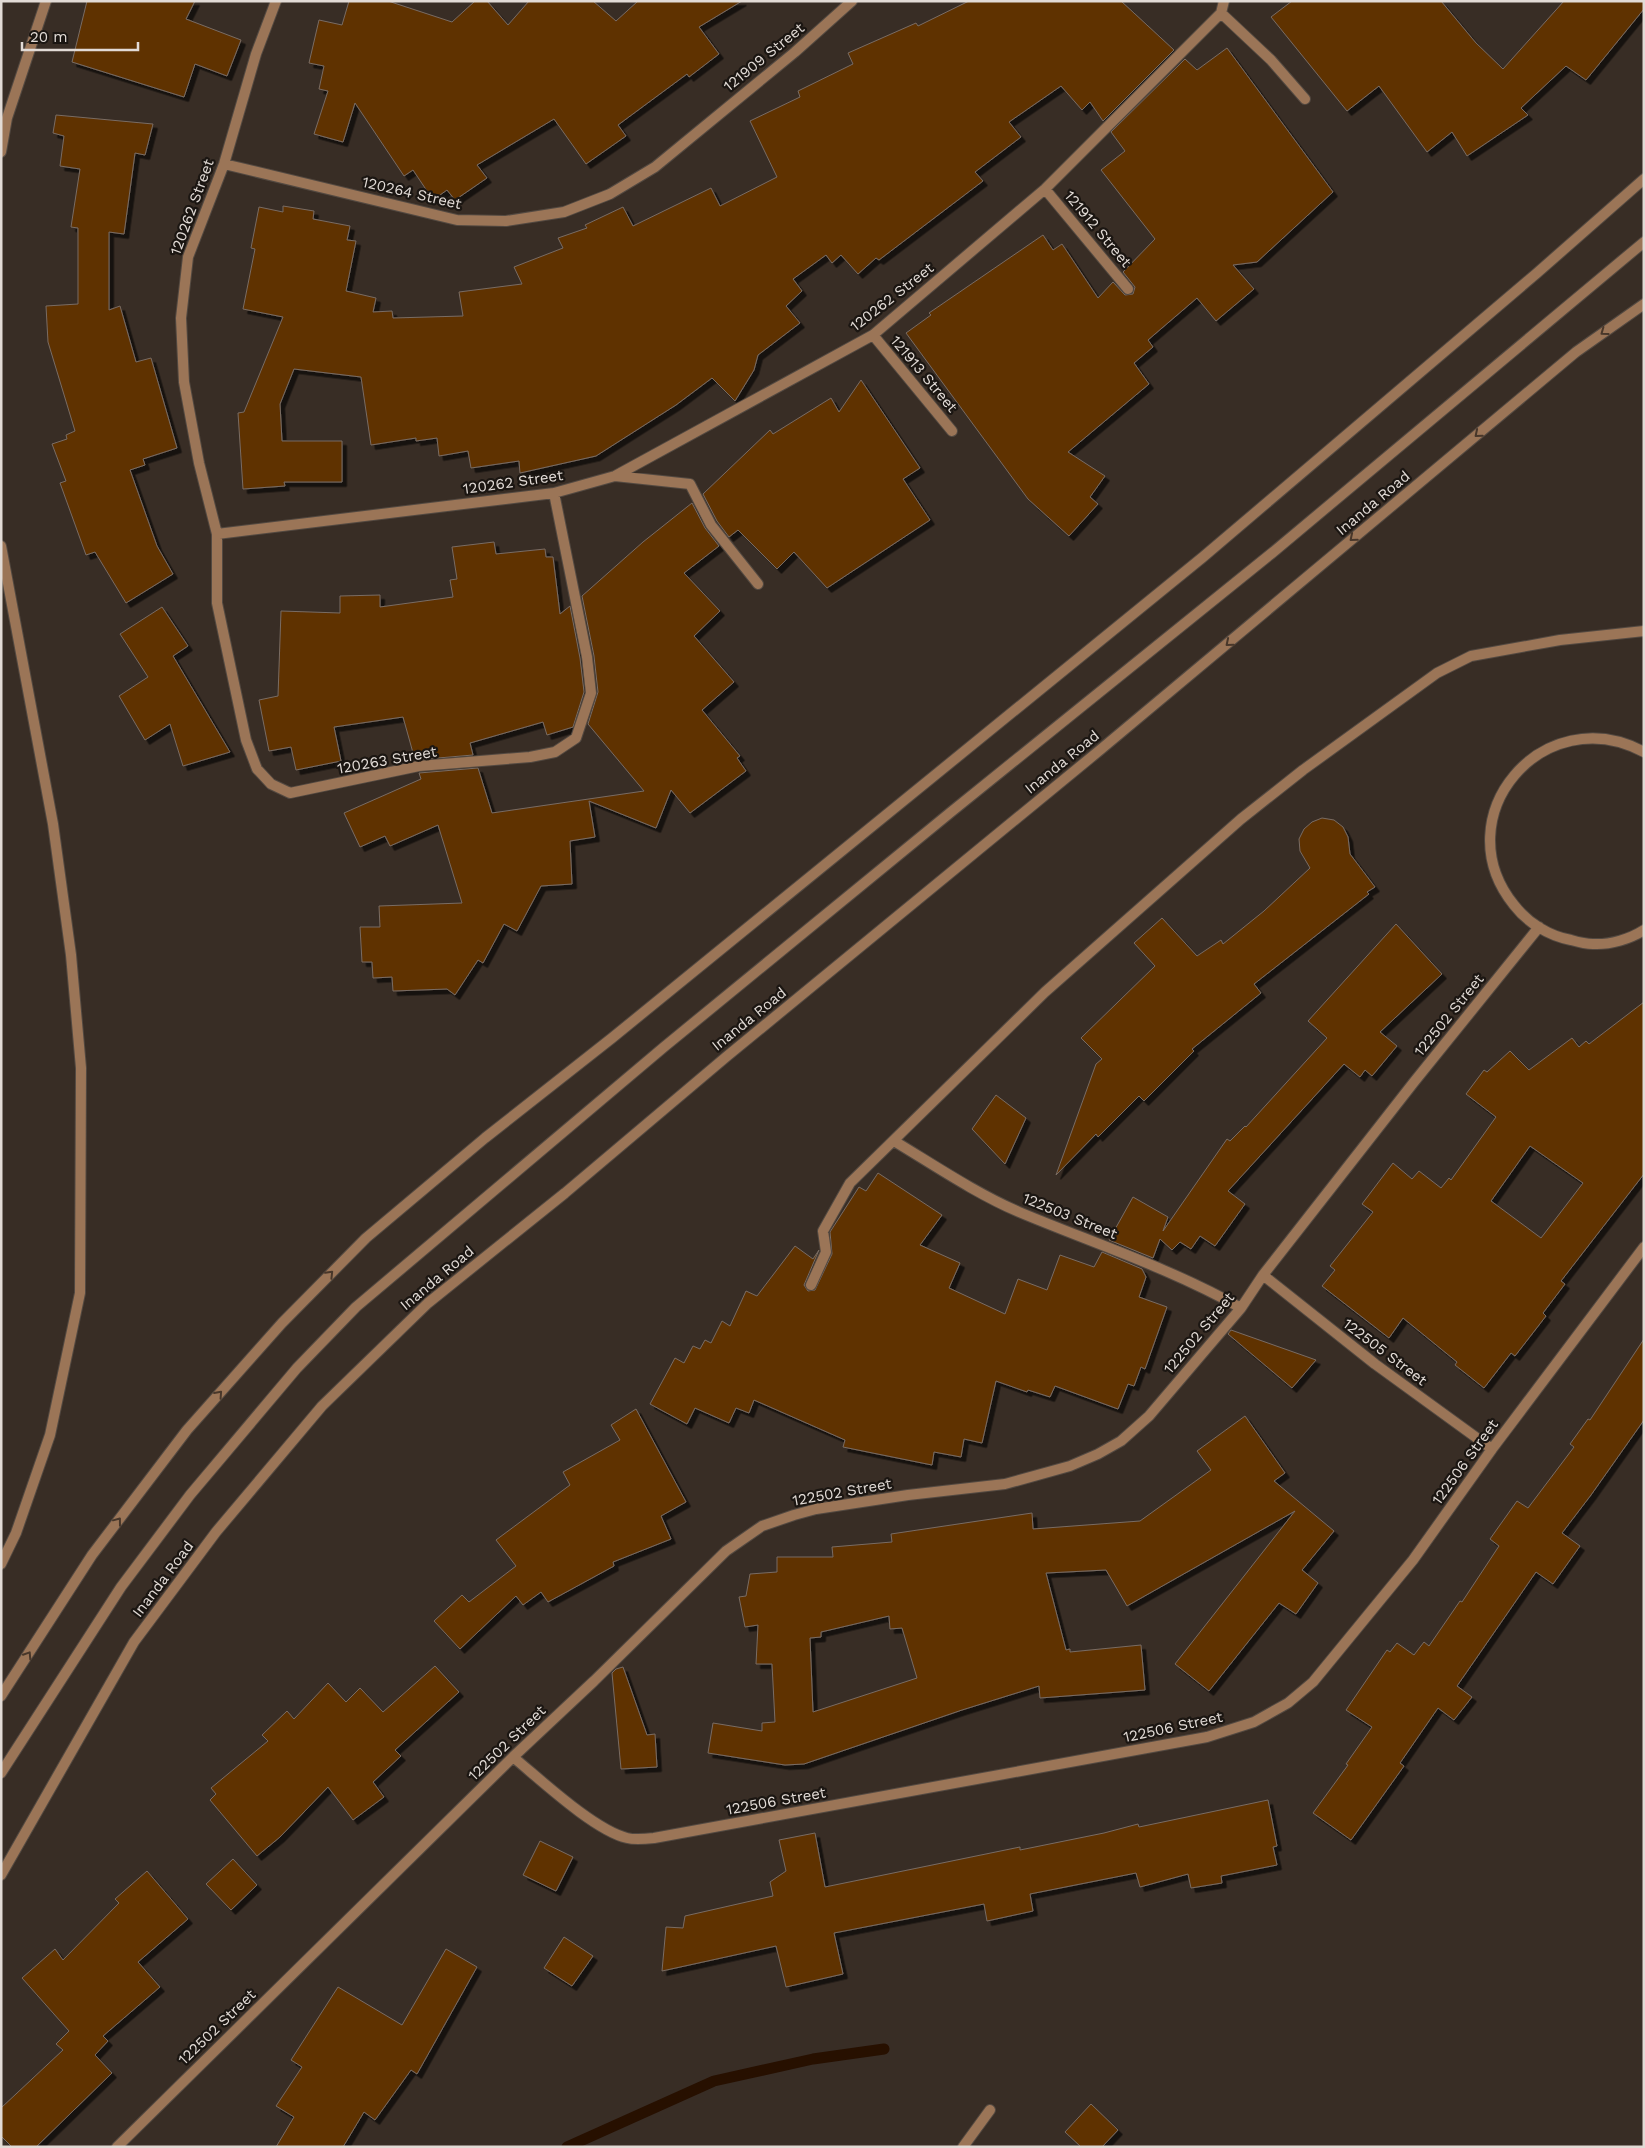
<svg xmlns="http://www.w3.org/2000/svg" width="1645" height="2148" font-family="'Work Sans',sans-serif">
	<defs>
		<filter id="shadow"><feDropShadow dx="4.5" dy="4.5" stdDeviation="0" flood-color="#0009"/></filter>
	</defs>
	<rect width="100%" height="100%" fill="#382d25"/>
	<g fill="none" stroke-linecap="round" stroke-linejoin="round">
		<path stroke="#271000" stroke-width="11" d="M567,2147L714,2081L813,2059L884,2049"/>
	</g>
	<path fill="#5e3103" stroke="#796c63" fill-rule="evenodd" filter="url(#shadow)" d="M87,1H195L186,19L241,40L227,76L195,64L184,97L72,62Z
		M349,1H388L452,22L475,1H487L508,25L529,1H593L616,21L638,1H742L699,27L719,54L689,77L687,74L618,125L626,136L586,164L554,119L477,165L487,178L455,200L447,190L433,200L413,170L404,176L355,103L343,142L314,134L328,91L319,89L324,66L309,63L319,20L342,25Z
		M969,1H1121L1174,50L1103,121L1090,102L1082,110L1061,86L1009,122L1021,137L975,172L983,181L879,260L876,258L858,274L841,255L832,263L826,255L793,279L802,291L786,306L800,323L758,355L754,370L735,401L712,378L676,405L596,456L520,473L519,461L471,468L468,451L439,456L437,438L416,441V438L371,445L361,377L294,369L280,404L282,441H342V482H284L285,486L243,489L238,413L244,412L283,317L243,309L255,249L251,248L259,207L283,212V206L314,211L313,219L350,226L347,240L356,241L346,291L376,298L373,312L392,311L393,318L463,316L459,292L522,284L514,267L563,248L558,238L587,228L585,225L623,207L633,226L711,188L720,206L777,177L750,121L800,97L798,91L853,64L848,53L916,23L918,26Z
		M1292,1H1441L1476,43L1503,69L1564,1H1644V9L1586,80L1566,66L1521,108L1528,115L1467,156L1452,132L1427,152L1379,86L1347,111L1271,17Z
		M1227,48L1333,192L1257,262L1233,265L1254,289L1216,321L1197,298L1148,340L1153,347L1134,363L1149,384L1068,452L1105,476L1090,497L1098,504L1069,536L1028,499L906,333L931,315L929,313L1043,235L1053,250L1062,244L1098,298L1113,282L1125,295L1133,294L1135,287L1123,272L1155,239L1101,170L1125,151L1111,132L1185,59L1197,70Z
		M56,115L153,124L145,155L135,153L124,234L109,232V310L120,306L136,362L151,358L177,448L143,459L145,465L130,470L157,546L173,574L126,603L95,552L86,555L60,483L66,481L52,444L67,439L66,435L75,431L48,342L46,306L78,304V228L71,227L80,169L60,166L64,136L53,133Z
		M861,380L920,468L903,479L930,520L827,588L794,552L777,569L738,530L729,537L717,521L703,494L770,430L773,434L831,398L839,412Z
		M692,503L705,528L719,546L684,573L720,611L694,636L734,682L702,710L740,756L737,758L746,771L690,813L671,790L656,828L589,801L595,837L570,841L572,884L541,886L517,931L504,924L483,963L478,960L455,995L447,989L393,991L392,977L373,978L372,962H362L360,927H380L379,906L462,903L438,825L390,846L385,836L360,847L344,813L421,779L419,773L478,768L492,813L644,791L588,724L598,692L594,656L582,596L643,542Z
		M494,542L496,554L545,549L546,557H553L560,614L570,606L580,658L584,692L573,727L547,735L543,722L470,743L473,755L415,760L403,717L334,727L341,761L296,770L291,747L269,751L259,700L278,696L281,611L340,613V596L380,595V607L453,597L450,580L457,579L452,547Z
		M162,607L188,646L173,656L230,752L183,766L170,724L145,740L119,696L148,677L120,634Z
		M1322,818L1334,820L1343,827L1348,837L1350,854L1375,887L1367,892L1369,894L1254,984L1261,993L1192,1049L1194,1051L1144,1101L1139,1096L1098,1137L1096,1134L1056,1175L1096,1064L1102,1059L1081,1038L1155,966L1134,943L1162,918L1197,956L1221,940L1223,944L1264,911L1310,868L1300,851L1299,839L1304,829L1312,822Z
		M1396,924L1442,974L1380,1032L1397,1046L1372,1076L1365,1070L1360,1077L1344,1064L1228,1191L1245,1204L1215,1246L1200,1236L1191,1249L1180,1242L1172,1250L1160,1239L1153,1258L1109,1240L1133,1197L1168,1217L1163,1231L1227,1139L1230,1141L1245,1126L1246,1127L1327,1038L1308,1021Z
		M1644,1002V1174L1561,1281L1565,1284L1543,1313L1546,1316L1515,1356L1511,1353L1484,1388L1455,1365L1457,1362L1403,1318L1389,1338L1322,1286L1335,1270L1330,1266L1373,1212L1362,1204L1393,1163L1412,1179L1419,1171L1441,1188L1449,1178L1451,1180L1496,1117L1466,1094L1484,1070L1487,1072L1510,1051L1529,1070L1572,1038L1579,1047L1586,1041L1589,1044ZM1530,1146L1583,1183L1541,1238L1491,1201Z
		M996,1095L1026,1118L1005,1164L972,1129Z
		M878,1173L942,1215L920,1245L960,1263L949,1288L1005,1314L1018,1279L1047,1290L1060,1255L1094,1267L1102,1252L1142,1269L1146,1277L1139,1297L1167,1307L1145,1369L1141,1367L1134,1386L1128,1384L1118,1409L1055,1386L1050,1397L1028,1390L1027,1392L996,1381L982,1443L964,1439L961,1457L934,1452L932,1465L843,1447L845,1440L754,1400L749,1413L736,1408L729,1423L695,1408L687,1424L650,1404L675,1358L684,1363L693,1346L700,1349L705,1340L711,1343L722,1321L730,1326L746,1291L757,1296L795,1246L813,1259L819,1250L804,1285L808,1291L815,1290L832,1254L830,1232L859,1187L866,1191Z
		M1231,1330L1316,1360L1292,1388L1228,1334Z
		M1644,1339V1420L1591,1495L1562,1533L1580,1546L1553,1584L1536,1572L1457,1686L1472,1697L1454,1720L1438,1708L1400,1763L1404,1766L1351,1840L1313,1813L1348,1765L1346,1764L1372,1727L1346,1710L1387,1650L1390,1652L1397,1643L1414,1655L1424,1642L1429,1646L1460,1601L1462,1602L1499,1546L1490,1539L1517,1501L1528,1508L1574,1447L1570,1444L1588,1419L1590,1420Z
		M636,1409L686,1502L661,1516L671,1539L613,1562L614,1566L548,1602L541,1592L523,1605L516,1596L460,1649L434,1621L462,1595L469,1602L516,1566L496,1540L570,1485L563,1472L620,1440L611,1425Z
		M1245,1416L1285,1473L1274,1481L1334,1531L1302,1570L1318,1583L1296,1614L1279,1603L1209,1691L1175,1664L1295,1511L1127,1606L1106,1570L1046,1573L1066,1650L1070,1649V1652L1141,1645L1145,1690L1040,1698L1039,1686L962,1710L804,1764L785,1765L708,1753L713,1723L762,1731V1723L775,1722L772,1664H756L758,1625L745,1627L739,1597L746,1596L750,1574L777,1572V1557H833L832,1547L892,1542L891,1534L1032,1513L1033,1529L1140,1521L1211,1470L1197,1451ZM889,1616L890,1629L902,1628L917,1678L813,1712L810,1638L821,1637V1632Z
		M435,1666L459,1692L395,1750L401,1756L373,1782L384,1797L353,1820L328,1787L280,1837L257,1856L210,1800L216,1794L211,1788L268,1741L262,1735L287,1711L294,1719L328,1683L346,1702L360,1688L383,1712Z
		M623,1667L647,1735L655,1734L657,1767L621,1769L612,1673L616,1669Z
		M1268,1800L1277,1846L1273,1847L1277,1865L1221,1876L1222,1883L1191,1888L1188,1874L1140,1887L1136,1873L1030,1894L1033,1911L987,1921L984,1904L834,1933L843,1974L786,1987L776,1946L662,1971L666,1927L683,1928L685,1916L773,1896L770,1882L786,1871L779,1840L815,1833L825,1887L1020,1847V1850L1104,1833L1138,1824L1139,1827Z
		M540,1841L573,1857L556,1891L523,1875Z
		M233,1859L257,1885L231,1910L206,1884Z
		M147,1871L188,1919L138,1962L160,1987L103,2036L108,2041L95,2055L112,2073L36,2147H12L1,2136V2108L63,2050L56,2044L69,2031L22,1978L55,1949L63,1960L119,1903L115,1899Z
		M564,1937L593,1956L572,1986L544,1968Z
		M446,1949L477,1967L417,2074L411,2070L375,2120L364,2112L343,2147H276L294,2117L276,2106L302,2067L291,2060L338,1987L402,2025Z
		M1091,2104L1118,2130L1102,2147H1081L1065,2132Z"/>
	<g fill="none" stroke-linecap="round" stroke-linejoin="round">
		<g stroke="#534941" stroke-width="12">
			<path id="service" d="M1,1773L121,1587L190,1495L297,1368L356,1307L664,1047L951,812L1272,553L1644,242"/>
		</g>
		<g stroke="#534941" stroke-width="12">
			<path id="minor" d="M276,1L256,54L224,164L188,257L181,318L184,382L199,463L217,534V603L246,740L257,769L271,784L290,793L419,766L530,757L555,752L576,738L591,693L587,657L554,493
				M1221,13L1271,60L1305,99
				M1,152L7,118L46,1
				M224,164L457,220L506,221L564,212L610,194L655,167L795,52L852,1
				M1045,189L1128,289
				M873,335L952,431
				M615,476L690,484L711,525L758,584
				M217,534L554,493L615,476L873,335L1045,189L1221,13L1224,1
				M1,546L53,824L71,955L81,1068L80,1293L50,1435L16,1533L1,1564
				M1644,752C1543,698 1443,817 1514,905C1528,923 1549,936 1571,940C1578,942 1586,944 1593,944C1610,945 1630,939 1644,930
				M894,1141C934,1165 975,1193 1019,1212C1093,1243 1170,1268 1241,1308
				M1263,1275L1375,1364L1492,1449
				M811,1285L826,1252L823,1231L850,1183L1045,992L1241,819L1303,770L1437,673L1471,656L1560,640L1644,631
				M513,1757C541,1780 594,1830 627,1838C635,1840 645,1839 654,1838L1207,1737L1254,1722L1288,1703L1313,1682L1413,1560L1492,1449L1644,1247
				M117,2147L513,1757L594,1681L726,1551L762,1526L794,1515L816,1509L908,1495L1005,1484L1070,1466L1098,1454L1121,1441L1149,1416L1241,1308L1263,1275L1414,1082L1539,927
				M963,2147L990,2110"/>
		</g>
		<g stroke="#534941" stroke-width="12">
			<path id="tertiary" d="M1,1696L92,1555L187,1430L282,1323L366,1238L485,1138L612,1038L1203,557L1537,273L1644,179
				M1,1875L134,1642L216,1532L322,1406L428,1303L565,1193L726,1057L1100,750L1576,352L1644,304"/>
		</g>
		<use href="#service" stroke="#9b7557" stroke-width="10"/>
		<use href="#minor" stroke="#9b7557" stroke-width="10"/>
		<use href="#tertiary" stroke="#9b7557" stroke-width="10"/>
	</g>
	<defs><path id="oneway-chevron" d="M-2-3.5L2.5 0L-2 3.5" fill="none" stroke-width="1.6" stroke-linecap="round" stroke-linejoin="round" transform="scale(1.25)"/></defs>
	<g stroke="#48372a">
		<use href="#oneway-chevron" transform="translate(1604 332) rotate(144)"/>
		<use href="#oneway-chevron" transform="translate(1478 434) rotate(140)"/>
		<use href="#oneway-chevron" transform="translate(1353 538) rotate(140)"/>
		<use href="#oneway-chevron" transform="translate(1229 643) rotate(140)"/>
		<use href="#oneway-chevron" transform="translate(330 1274) rotate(-46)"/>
		<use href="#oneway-chevron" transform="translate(219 1394) rotate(-48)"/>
		<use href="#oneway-chevron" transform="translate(118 1521) rotate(-53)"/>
		<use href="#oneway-chevron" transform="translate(28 1655) rotate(-57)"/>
	</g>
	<g text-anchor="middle" stroke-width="4.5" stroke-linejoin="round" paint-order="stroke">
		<g font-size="15" fill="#e2dbd6" stroke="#1b1612">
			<text transform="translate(764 57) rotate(-39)" y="5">121909 Street</text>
			<text transform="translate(412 193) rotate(13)" y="5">120264 Street</text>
			<text transform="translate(192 207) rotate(-70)" y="5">120262 Street</text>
			<text transform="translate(1098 229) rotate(50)" y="5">121912 Street</text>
			<text transform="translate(892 297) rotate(-38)" y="5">120262 Street</text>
			<text transform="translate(924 374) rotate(50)" y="5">121913 Street</text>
			<text transform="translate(513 482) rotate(-8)" y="5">120262 Street</text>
			<text transform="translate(1373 503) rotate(-40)" y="5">Inanda Road</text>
			<text transform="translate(387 760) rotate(-10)" y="5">120263 Street</text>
			<text transform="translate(1062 762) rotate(-39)" y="5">Inanda Road</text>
			<text transform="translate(1449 1015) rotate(-51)" y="5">122502 Street</text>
			<text transform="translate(749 1019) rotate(-39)" y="5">Inanda Road</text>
			<text transform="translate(1070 1216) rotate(22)" y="5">122503 Street</text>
			<text transform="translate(437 1278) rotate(-40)" y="5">Inanda Road</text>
			<text transform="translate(1199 1333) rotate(-50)" y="5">122502 Street</text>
			<text transform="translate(1385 1352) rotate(37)" y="5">122505 Street</text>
			<text transform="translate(1465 1462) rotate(-54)" y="5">122506 Street</text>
			<text transform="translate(842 1492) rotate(-10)" y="5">122502 Street</text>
			<text transform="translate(163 1579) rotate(-53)" y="5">Inanda Road</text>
			<text transform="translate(1173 1727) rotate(-12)" y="5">122506 Street</text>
			<text transform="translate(507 1743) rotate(-44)" y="5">122502 Street</text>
			<text transform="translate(776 1801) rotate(-10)" y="5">122506 Street</text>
			<text transform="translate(217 2027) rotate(-44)" y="5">122502 Street</text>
		</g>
	</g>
	<rect width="1645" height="2148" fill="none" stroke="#e2dbd6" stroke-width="5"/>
	<path d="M22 42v8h116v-8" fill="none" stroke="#e2dbd6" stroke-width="2.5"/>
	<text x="30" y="42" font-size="15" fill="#e2dbd6" stroke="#1b1612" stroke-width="4" paint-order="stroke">20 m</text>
</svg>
